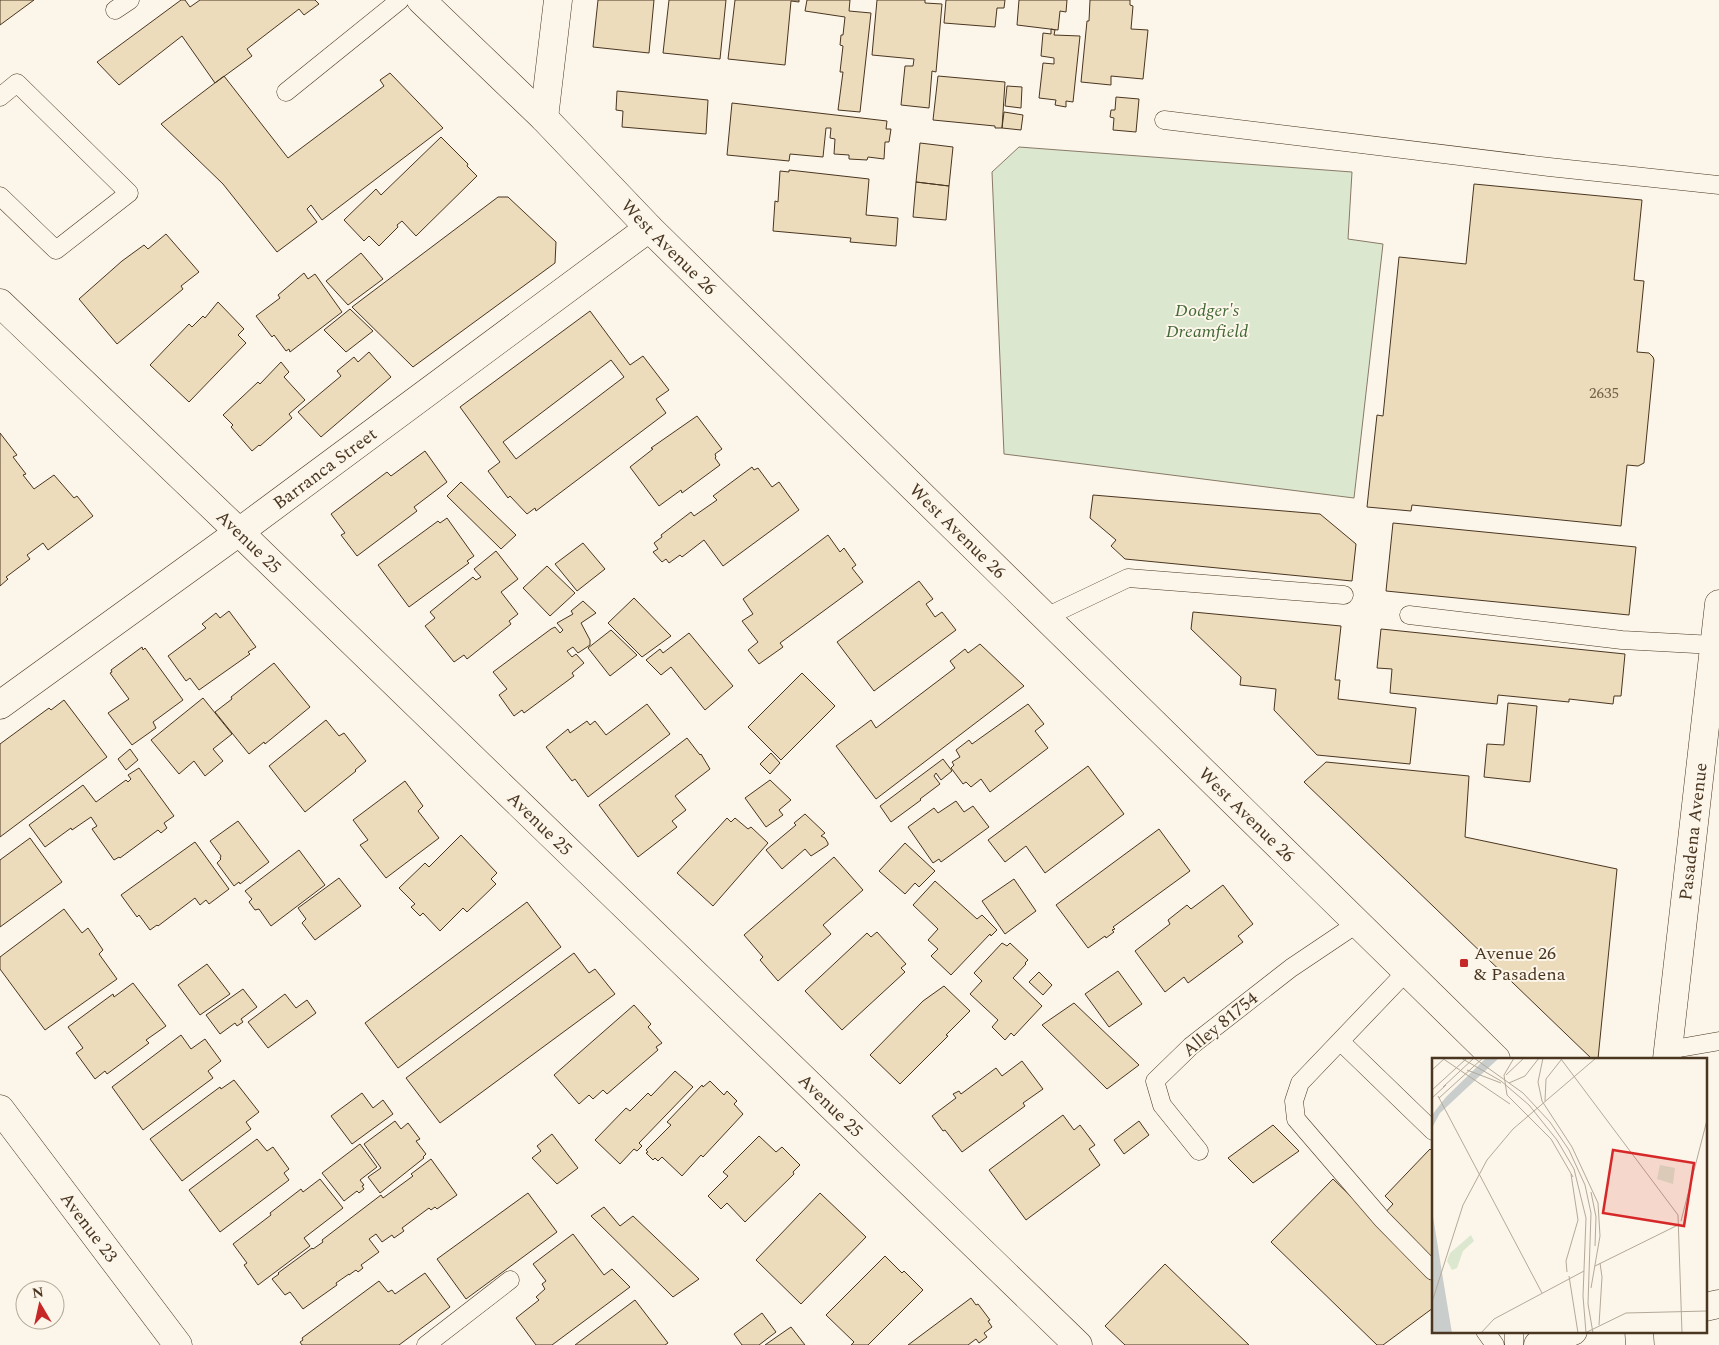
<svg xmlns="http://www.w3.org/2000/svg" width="1719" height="1345" font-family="Spectral,serif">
	<rect width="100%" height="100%" fill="#fbf6e9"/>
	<path fill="#dce7d0" stroke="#887966" d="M1019,147L1352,172L1348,239L1383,244L1354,498L1004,454L992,172Z"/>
	<path fill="#ecdcbc" stroke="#4a3520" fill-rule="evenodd" d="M0,0H34L0,25Z
		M181,0H185L190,7L200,0H315L319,4L304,15L299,9L247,49L252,56L215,83L182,36L119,85L97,62Z
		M598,0H654L649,53L593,47Z
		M669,0H726L720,59L663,53Z
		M735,0H799V2L791,1L785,65L728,59Z
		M807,0H850L849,11L871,13L860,112L838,110L843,72H840L843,46L840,45L841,35H843L845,17L805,11Z
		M877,0H925V3L942,4L936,72L932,71L929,108L901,105L905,66H913L914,59L872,55Z
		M946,0H1005L1004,8H997L995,27L944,23Z
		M1019,0H1067L1066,12L1060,11L1058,30L1017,25Z
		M1090,0H1130V5L1133,6L1131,29L1148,30L1143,79L1111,76V85L1081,82L1087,21H1089Z
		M1051,29L1055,30L1054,35L1080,36L1073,102L1066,101V107L1055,105L1056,100L1039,98L1043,63L1054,64V58L1041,56L1043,33L1051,34Z
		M390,73L443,128L322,220L311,205L307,209L317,222L277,252L223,184L161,124L224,76L288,158L384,86L380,80Z
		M938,76L1005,82L1002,128H995V126L933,120Z
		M1007,86L1022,87L1021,108L1005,106Z
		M617,91L708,100L706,134L622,127L623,111L616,110Z
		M1116,97L1139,99L1136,132L1113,130L1114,118L1110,117L1111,110H1115Z
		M732,103L887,121L886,129H891L889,142H885L884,159L868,157L867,160L849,159V155L834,154L835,139L830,138L831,128H826L823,157L790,154L789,161L727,155Z
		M1004,112L1023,115L1021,130L1002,128Z
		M441,137L468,164L467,166L477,176L416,236L402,221L397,225L398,227L379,246L369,236L364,241L344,220L376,189L381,195Z
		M920,143L953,147L949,186L916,182Z
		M789,170L869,179L866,215L898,218L896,246L850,242L851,238L773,231L775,201L778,202L780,171L789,172Z
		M916,182L949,186L946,220L913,217Z
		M1474,184L1642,200L1634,280L1644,281L1637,352L1649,353L1653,357L1654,360L1644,463L1638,466L1627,465L1621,526L1412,505L1411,511L1367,507L1377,415L1383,416L1399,257L1466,264Z
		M498,197H508L556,242L555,263L413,367L352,307Z
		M166,234L199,272L181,286L183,289L117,344L79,299L122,261L144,245L148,249Z
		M361,253L383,279L348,305L326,281Z
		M304,273L308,279L315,274L342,312L290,352L289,349L286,351L274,335L272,337L256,316L280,298L278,295Z
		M218,302L244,329L238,335L246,343L189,402L150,365L189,324L192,327L203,316L205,318Z
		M350,309L373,331L346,352L324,330Z
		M590,311L630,365L643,356L669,390L656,399L666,413L536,511L535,508L527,514L510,496L508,498L488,471L500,462L460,407ZM611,360L624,377L516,459L503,442Z
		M369,352L391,377L321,437L298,412L341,376L337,371L354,357L358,362Z
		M281,362L289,372L284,377L305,400L289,414L292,418L260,446L259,445L252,451L231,427L233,425L223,415L258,382L260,384Z
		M697,416L722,449L715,454L716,457L715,458L720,465L682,493L681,490L659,506L630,467L653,449L651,448Z
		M0,433L17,455L13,457L26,474L23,475L34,489L54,475L74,498L77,496L93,516L48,550L43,543L27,555L30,559L6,577L8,579L0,586Z
		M425,451L447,482L414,507L417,511L357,556L341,535L345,533L331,514L387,472L391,476Z
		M752,467L754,470L758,468L772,487L779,482L799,510L723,566L704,540L682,557L680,555L669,563L666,559L662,562L653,552L658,549L654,543L662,537L661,535L691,512L694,516L717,500L713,496Z
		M461,482L516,535L501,549L447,496Z
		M1093,495L1320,514L1356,544L1352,581L1125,559L1111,546L1116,540L1090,518Z
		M447,518L474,556L467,561L469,563L409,607L378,565L438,521L440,523Z
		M1393,523L1636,547L1629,615L1386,591Z
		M828,535L840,552L844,548L856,565L852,568L863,582L780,643L783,647L759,664L748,650L758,642L742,621L753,614L743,599Z
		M583,543L605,569L577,591L555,564Z
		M496,551L518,579L501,592L518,614L509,621L511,624L467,659L464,655L454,662L425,626L435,618L430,612L473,577L476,580L481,577L474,569Z
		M547,566L575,593L550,616L523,588Z
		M919,581L933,599L926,604L935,617L942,612L956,630L874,691L837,642Z
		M634,598L671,636L642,657L608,623Z
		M583,601L596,613L581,623L590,640V645L578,653L573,647L567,651L572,657L576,654L584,663L572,673L574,676L524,713L522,710L514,716L499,695L507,689L493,672L551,629L555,627L560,633L563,630L557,623L573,614L571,611Z
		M229,611L256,647L248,652L250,654L199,690L190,678L186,681L168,656L206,628L202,624L216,613L220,618Z
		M1193,612L1341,626L1335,680H1340L1338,699L1416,708L1410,764L1317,755L1274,710L1276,689L1240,685L1241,677L1191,629Z
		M1381,629L1625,654L1621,696H1614L1613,704L1569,699V702L1498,695L1497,704L1390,693L1392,669L1377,668Z
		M611,630L637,655L610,676L588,648Z
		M689,633L733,686L705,710L671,667L661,675L646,660L660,649L663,653Z
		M980,644L1024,686L876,799L836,746L871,720L876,728L955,668L950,661L965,649L968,653Z
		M142,647L143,650L145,648L183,700L153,722L156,728L132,745L108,713L129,699L110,673L112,672L111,670Z
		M274,663L310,707L265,744L264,742L249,754L215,712L232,699L231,697Z
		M802,673L835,706L781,760L748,727Z
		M203,698L232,734L213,749L223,761L205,776L194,761L179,774L151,740Z
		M64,700L107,757L0,837V744L49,708L51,710Z
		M1508,703L1537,706L1530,782L1484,777L1487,744L1504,745Z
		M647,704L670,734L588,797L575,779L572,781L546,747L568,729L570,733L587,721L590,725L595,721L606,735Z
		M1028,704L1044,724L1035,731L1048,748L990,792L981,779L971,787L966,782L963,784L951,768L954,765L952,762L960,757L956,750L969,740L972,744Z
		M326,720L339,736L344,733L366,761L355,770L356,771L305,812L269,766Z
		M687,738L700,755L701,754L710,769L675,796L686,810L672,821L677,827L638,857L599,805Z
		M130,749L138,760L126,770L118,759Z
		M771,753L780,763L770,774L760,764Z
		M943,759L952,771L941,780L936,773L934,776L940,784L920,799L921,800L891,822L880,806Z
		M1326,762L1469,776L1465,837L1617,869L1598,1059H1592L1304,782Z
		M1088,766L1124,814L1045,873L1026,846L1005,862L988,840Z
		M139,768L174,816L164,823L167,828L161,833L158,830L120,858L119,857L114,860L92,829L97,826L91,817L72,830L71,828L45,847L29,825L83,785L96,802L126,780L128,782L131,779L128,775Z
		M770,780L791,800L779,810L783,815L766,827L745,798Z
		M405,781L423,806L418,811L439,838L386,878L360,845L368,840L353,820Z
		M956,801L964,812L973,806L989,827L941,862L939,859L933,863L908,827L934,808L938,813Z
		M805,814L825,833L821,836L825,838L828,843V845L811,856L805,849L782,869L766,850L796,825L794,823Z
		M727,818L731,822L735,818L748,829L751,827L768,843L713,906L677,873Z
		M238,821L269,862L240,884L239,882L234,886L217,863L221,859L220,858L221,856L210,841Z
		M1159,829L1190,871L1113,927L1115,929L1112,930L1114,932L1106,938L1105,936L1088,948L1056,905Z
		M461,835L497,873L491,879L496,884L467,912L463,908L440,931L423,913L420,916L411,907L415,904L399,888L425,863L429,867Z
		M30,838L62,882L0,927V860Z
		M195,842L229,889L209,904L206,900L200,905L195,898L158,926L157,925L150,930L139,915L137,917L121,895Z
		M905,843L935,871L919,887L915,883L905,894L879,871Z
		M299,850L325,885L271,926L259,909L255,910L249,902L252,899L245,891Z
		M834,857L863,890L823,925L831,934L778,981L760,960L763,957L744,935Z
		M339,878L361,906L315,940L302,923L306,919L298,908Z
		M1014,879L1036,911L1005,934L982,901Z
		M935,881L977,919L982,915L997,930L991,936L990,934L951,975L931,956L938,949L928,940L938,929L913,905Z
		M1223,885L1253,924L1238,936L1243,942L1188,983L1184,977L1165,992L1135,951L1170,924L1168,920L1187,905L1191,909Z
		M527,902L561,947L398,1068L365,1023Z
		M64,909L82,933L88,928L103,950L99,954L117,979L45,1030L0,969V957Z
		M877,932L906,964L901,968L905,972L842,1030L805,991L867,933L871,937Z
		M1002,943L1007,946L1010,943L1028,960L1025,963L1026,964L1013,978L1042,1006L1014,1036L1011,1033L1005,1040L992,1027L998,1020L970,994L982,981L974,973Z
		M574,953L589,973L595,969L615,994L440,1123L406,1078Z
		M207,964L230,994L200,1015L178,985Z
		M1118,971L1142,1004L1109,1027L1085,994Z
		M1039,972L1052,985L1043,995L1029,982Z
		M133,983L166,1026L146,1040L149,1043L107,1074L105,1071L95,1079L76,1053L83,1048L68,1027L113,994L114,997Z
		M944,986L970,1011L946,1035L948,1036L900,1084L870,1055L923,1001Z
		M243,989L257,1007L241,1019L243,1022L237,1026L235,1023L220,1034L206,1015Z
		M285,994L296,1008L307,1000L316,1013L268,1048L248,1022Z
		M1074,1003L1139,1065L1107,1089L1042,1025Z
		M634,1005L651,1024L648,1027L662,1043L656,1047L658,1050L607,1094L603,1090L593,1099L589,1095L579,1104L554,1075Z
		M181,1035L191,1049L205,1039L221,1061L208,1071L213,1078L143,1130L112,1087Z
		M1022,1061L1043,1089L1023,1103L1025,1106L962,1152L945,1130L943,1131L932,1116L956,1098L953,1094L959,1091L961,1094L996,1068L1002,1076Z
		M675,1071L693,1087L639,1143L642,1146L637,1151L634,1149L620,1164L595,1140L626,1108L630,1111L648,1093L651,1096Z
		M234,1080L259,1112L246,1122L251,1129L182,1181L150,1139L220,1087L221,1089Z
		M710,1081L724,1095L727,1091L737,1101L734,1104L743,1114L703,1157L701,1155L682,1176L662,1157L658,1161L655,1158L653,1160L646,1153L648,1152L646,1150L671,1125L667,1122L702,1085L703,1087Z
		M362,1093L373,1108L383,1100L393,1114L352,1144L331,1116Z
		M1063,1115L1074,1130L1080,1125L1095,1145L1089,1149L1100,1165L1026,1220L989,1170Z
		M395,1121L401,1129L408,1123L420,1139L416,1141L426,1154L423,1157L424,1158L380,1193L368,1177L381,1168L364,1144Z
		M1139,1121L1149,1135L1124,1154L1114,1140Z
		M1273,1125L1299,1151L1253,1183L1228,1158Z
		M552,1134L578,1168L557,1184L532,1158L541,1151L537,1146Z
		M759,1136L776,1152L782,1147L800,1165L793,1172L794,1174L745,1222L727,1203L721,1209L708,1196L728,1176L723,1172Z
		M257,1139L267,1151L273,1147L289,1169L284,1173L289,1180L220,1232L189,1190Z
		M360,1144L377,1167L360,1180L364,1185L362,1186L364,1189L359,1193L357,1191L344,1201L322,1173Z
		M1430,1149L1433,1152V1263L1383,1215L1393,1204L1385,1196Z
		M431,1159L457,1195L437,1209L435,1207L431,1210L429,1208L402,1228L404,1231L394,1238L392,1235L382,1242L376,1234L369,1239L379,1252L361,1265L363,1268L358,1272L356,1270L349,1275V1274L336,1283L337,1285L303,1309L290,1292L285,1295L272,1279L279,1274L278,1273L312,1248L313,1249L323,1242L322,1240L381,1195L383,1198L413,1176L411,1174Z
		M320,1179L343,1208L304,1238L310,1246L258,1285L244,1265L247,1263L233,1244L271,1215L270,1213L301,1189L303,1192Z
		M1333,1179L1433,1275V1308L1383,1345H1377L1271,1242Z
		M528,1193L557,1232L466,1299L437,1259Z
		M820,1193L866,1237L801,1304L756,1260Z
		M604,1207L620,1226L633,1216L699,1279L673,1297L591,1216Z
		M573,1234L604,1275L612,1269L630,1287L552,1345H536L516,1318L539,1300L536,1297L545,1289L542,1284L546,1281L533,1264Z
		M885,1256L902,1273L904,1271L923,1290L868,1345H851L854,1342L826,1315Z
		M1165,1264L1249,1345H1125L1105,1326Z
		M425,1273L450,1307L399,1345H302L300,1342L303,1340L302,1338L379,1281L388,1292L392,1290L395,1294Z
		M971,1298L976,1305L978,1304L990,1320L988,1321L992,1327L984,1333L987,1337L979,1343L976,1339L968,1345H908Z
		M635,1300L668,1343L665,1345H575Z
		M762,1313L776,1332L759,1345H742L734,1334Z
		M791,1327L805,1345H765L788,1329Z"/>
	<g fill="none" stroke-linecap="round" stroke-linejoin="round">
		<g stroke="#4a3520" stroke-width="19">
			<path id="lane" d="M115,10L130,0
				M286,92L400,0
				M0,97L17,83L129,193L56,250L0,196
				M1164,120L1549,167L1719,185
				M1409,615L1622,640L1714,645
				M1046,617L1128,578L1344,595
				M1407,971L1300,1083L1294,1101L1296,1119L1382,1219L1433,1271
				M1340,1041L1433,1131
				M1668,1050L1719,1041
				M1199,1151L1162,1105L1155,1081L1191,1046L1291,968L1358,923
				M1485,1331L1495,1345
				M1514,1331V1345
				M426,1345L510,1280"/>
		</g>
		<g stroke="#4a3520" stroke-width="29">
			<g id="street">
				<path d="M544,118L558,0"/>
				<path id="s1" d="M0,303L239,532L1078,1345"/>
				<path id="s2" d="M0,705L239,532L649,228"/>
				<path id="s3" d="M0,1109L178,1345"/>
			</g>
		</g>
		<g stroke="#4a3520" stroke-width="29">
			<g id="secondary">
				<path id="s4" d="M1667,1059L1719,604"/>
				<path d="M1705,1307L1719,1304"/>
				<path d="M1538,1345L1573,1331"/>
			</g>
		</g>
		<g stroke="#4a3520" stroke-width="29">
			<g id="primary">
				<path id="s5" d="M421,0L544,118L649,228L1496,1059"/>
				<path d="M1639,1331L1640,1345"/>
			</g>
		</g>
		<use href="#lane" stroke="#fbf6e9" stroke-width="18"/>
		<use href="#street" stroke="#fbf6e9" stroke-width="28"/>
		<use href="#secondary" stroke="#fbf6e9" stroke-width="28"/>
		<use href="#primary" stroke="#fbf6e9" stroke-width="28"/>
	</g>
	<rect fill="#c62828" stroke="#fbf6e9" stroke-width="2" x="1459" y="958" width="10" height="10" rx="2.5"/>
	<g text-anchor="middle" stroke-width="4" stroke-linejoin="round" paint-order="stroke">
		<g font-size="15" fill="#725f47">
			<text x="1604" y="398">2635</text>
		</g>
		<g font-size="18" fill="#4a3520" stroke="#fbf6e9">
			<text dy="6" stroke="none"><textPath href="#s5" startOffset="350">West Avenue 26</textPath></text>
			<text dy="6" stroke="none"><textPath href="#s2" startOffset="402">Barranca Street</textPath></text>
			<text dy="6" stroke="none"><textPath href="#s5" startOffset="755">West Avenue 26</textPath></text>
			<text dy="6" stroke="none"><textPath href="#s1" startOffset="345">Avenue 25</textPath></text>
			<text dy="6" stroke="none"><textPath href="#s5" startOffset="1160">West Avenue 26</textPath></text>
			<text dy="6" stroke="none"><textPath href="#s1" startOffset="750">Avenue 25</textPath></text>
			<text dy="6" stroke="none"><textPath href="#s4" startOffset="229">Pasadena Avenue</textPath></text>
			<text transform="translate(1220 1024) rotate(-39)" y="6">Alley 81754</text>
			<text dy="6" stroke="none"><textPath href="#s1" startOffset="1155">Avenue 25</textPath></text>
			<text dy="6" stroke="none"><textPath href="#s3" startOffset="148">Avenue 23</textPath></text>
		</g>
		<g font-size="18" font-style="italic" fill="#436837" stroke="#fbf6e9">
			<text x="1207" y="316">Dodger's<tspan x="1207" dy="21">Dreamfield</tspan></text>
		</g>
		<g font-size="18" fill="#4a3520" stroke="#fbf6e9" text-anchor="start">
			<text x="1474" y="959">Avenue 26<tspan x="1474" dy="21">&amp; Pasadena</tspan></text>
		</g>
	</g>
	<g transform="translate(1432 1058)">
		<rect width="275" height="275" fill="#fbf6e9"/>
		<path d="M228,107L243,110L241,126L225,121ZM39,177L42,183L31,193L25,210L20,212L15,203L18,195Z" fill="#dce7d0"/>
		<path d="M54,0H67L8,55L0,70V57L14,39ZM0,152L12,227L20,275H0Z" fill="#c9cecd"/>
		<path fill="none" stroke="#b4a999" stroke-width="1" d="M10,0L78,46M29,0L69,23L97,47L125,82L142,111L154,160L151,238L154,275M82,0L72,17L75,37L119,81L141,119M111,0L106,24L110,43L140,89L166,145L168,178L159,230M129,1L246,157L250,275M0,12L13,0M35,12L69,25M74,17L92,0M77,25L93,18L107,0M11,29L42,0L91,35L118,64L137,92L153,127L159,155L156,246L161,275M0,32L34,1M6,38L110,235M0,40L14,27M7,40L51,0M113,43L114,21L129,2M159,134L164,159L163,188M249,163L275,62M163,208L248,166M135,214L134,203L146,162L139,116M137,218L146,275M0,244L31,147L55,102L81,71L164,0M167,267L170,219L168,205M49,275L62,261L152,213M153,275L194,255L275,253"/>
		<path fill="#d62828" fill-opacity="0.15" stroke="#d62828" stroke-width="2.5" d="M181,92L262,105L252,168L171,155Z"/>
		<rect width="275" height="275" fill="none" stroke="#4a3520" stroke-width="2.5"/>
	</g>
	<g transform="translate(40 1305) rotate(351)"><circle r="24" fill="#fbf6e9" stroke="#b4a999"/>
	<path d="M0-4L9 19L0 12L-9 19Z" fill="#c62828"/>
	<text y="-8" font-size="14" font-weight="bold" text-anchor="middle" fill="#4a3520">N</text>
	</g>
</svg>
